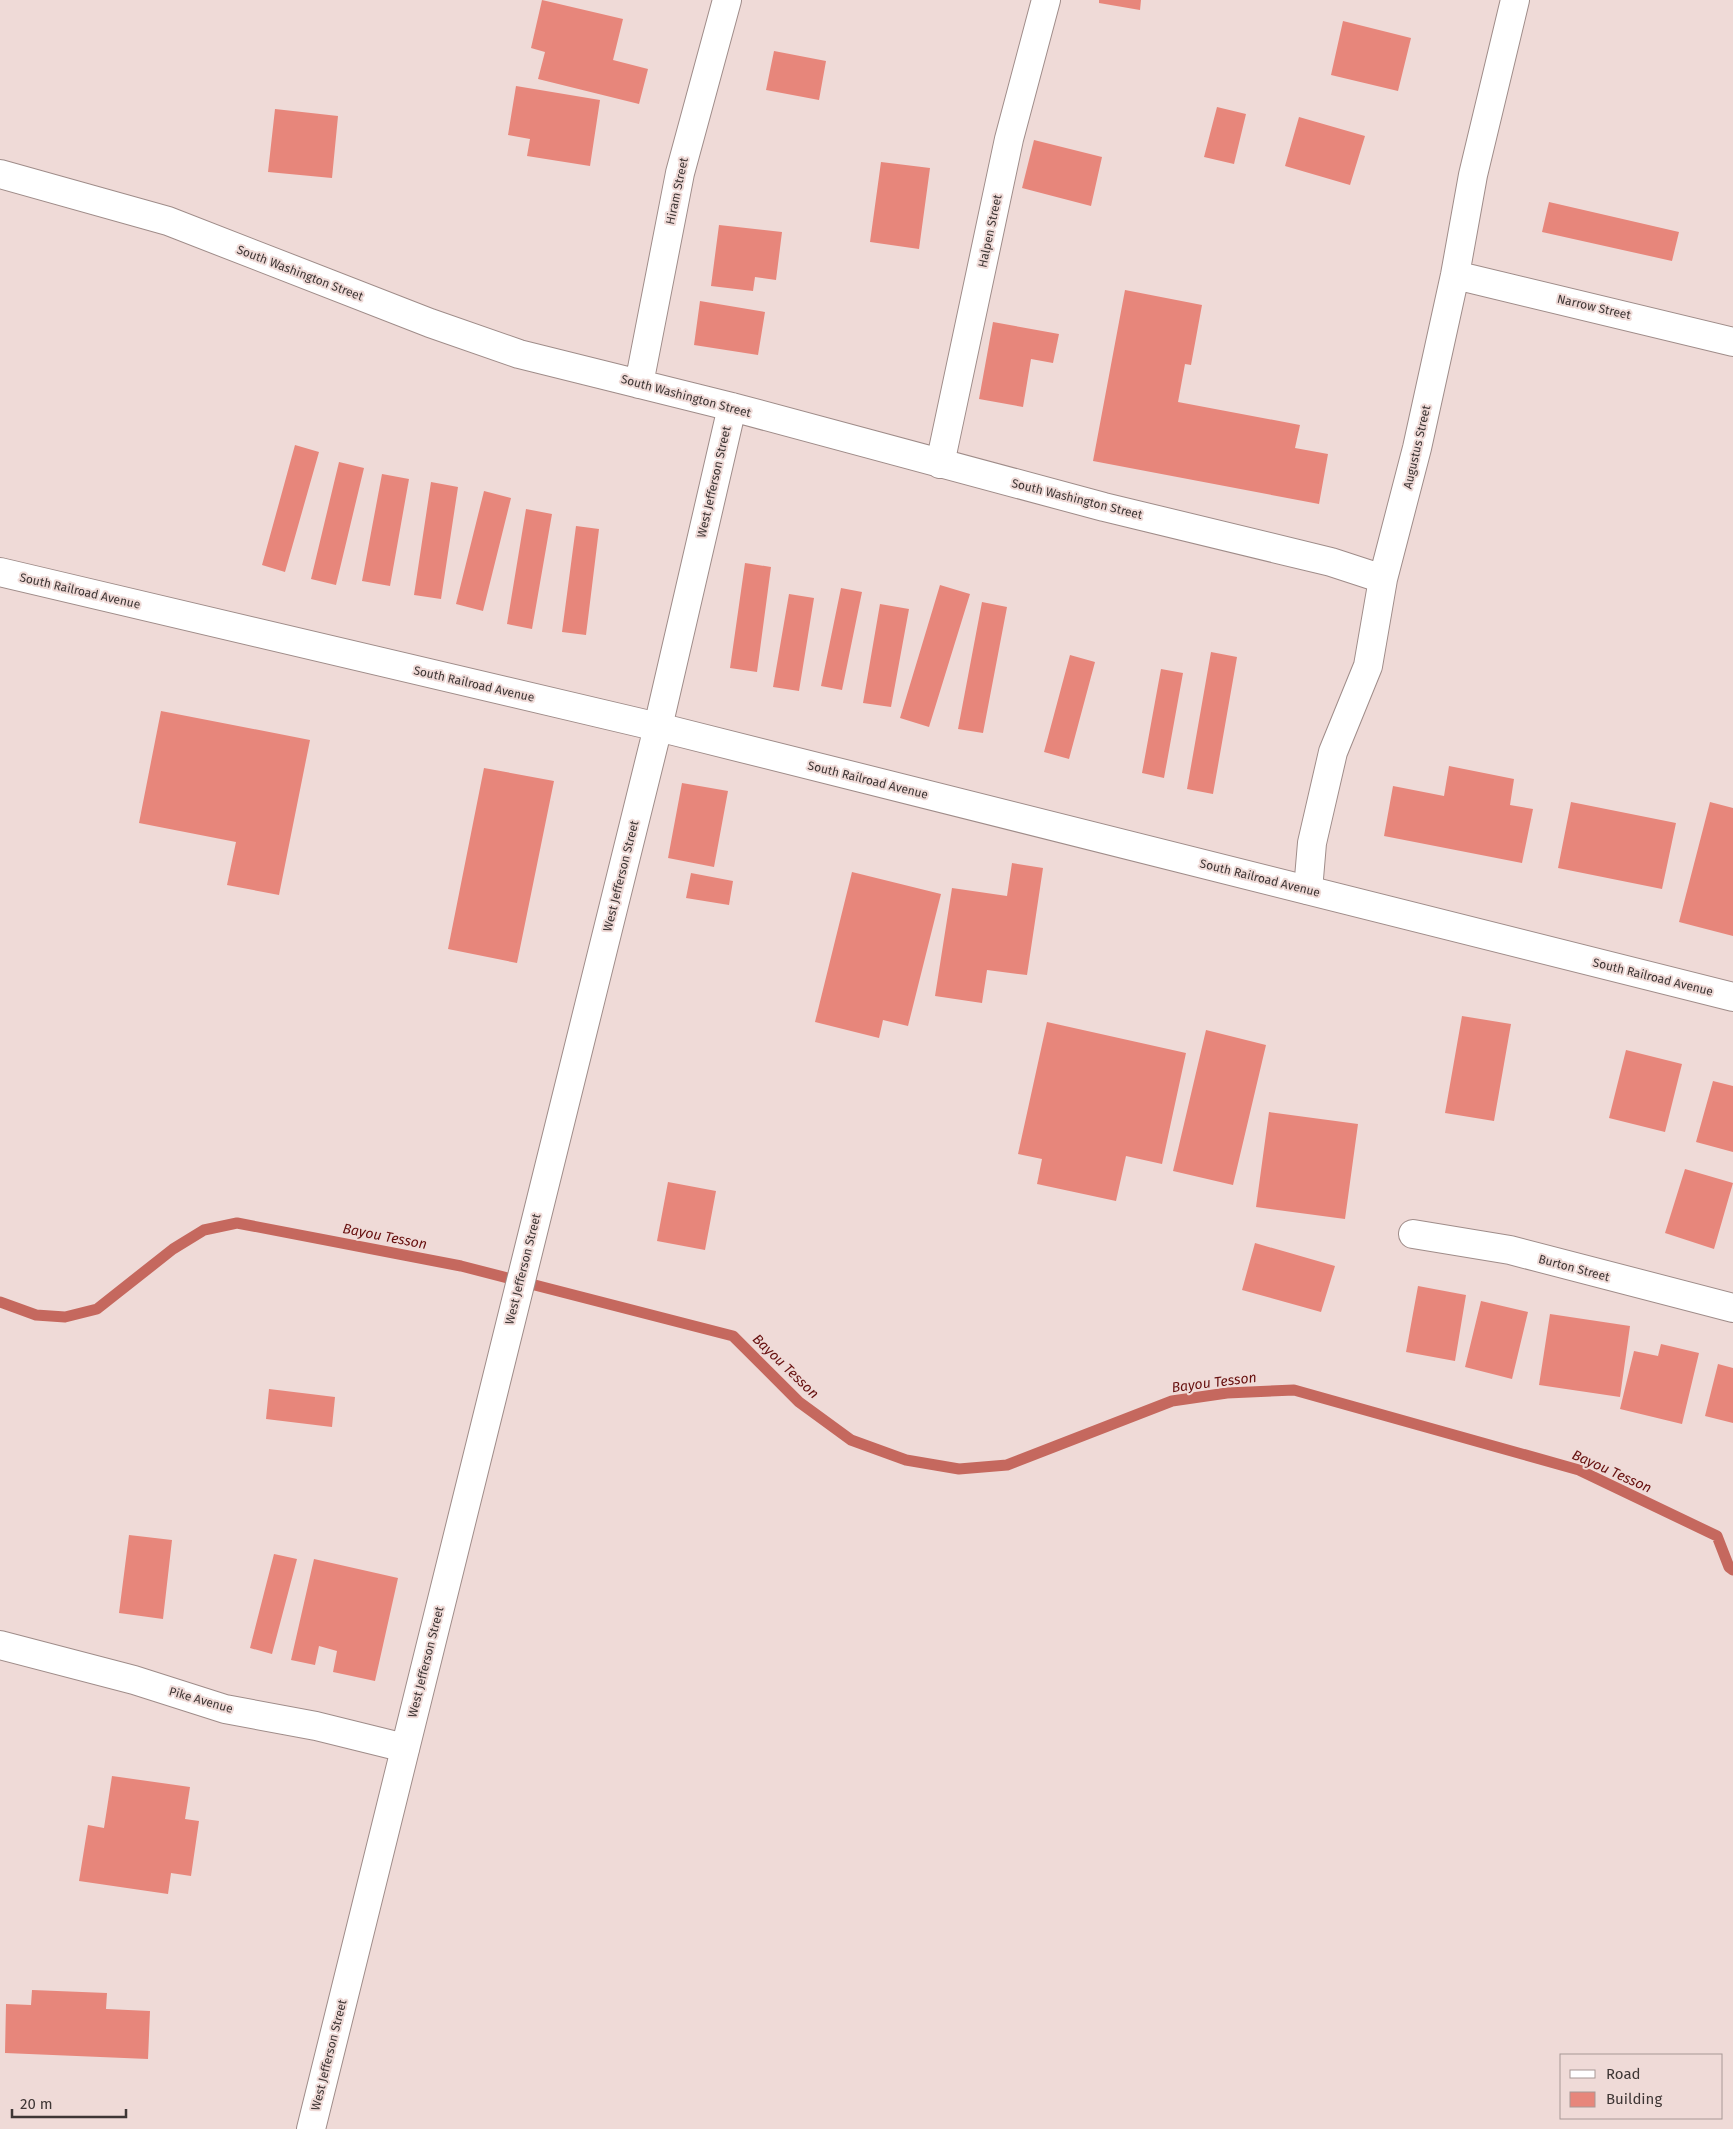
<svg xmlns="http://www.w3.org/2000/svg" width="1733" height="2129" font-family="'Fira Sans',sans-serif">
	<rect width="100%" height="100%" fill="#efdad7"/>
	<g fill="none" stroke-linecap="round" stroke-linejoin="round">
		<path stroke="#c5685e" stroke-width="11" d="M0,1302L36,1315L65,1317L97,1309L173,1249L204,1230L237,1223L461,1266L733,1336L799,1402L851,1440L906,1460L959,1469L1007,1465L1172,1401L1227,1393L1294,1390L1579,1470L1717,1536L1729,1567L1733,1570"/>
	</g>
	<path fill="#e7867b" d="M542,0L623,19L613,60L648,69L639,104L538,79L545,52L531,48Z
		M1099,0H1141L1140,10L1099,3Z
		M1343,21L1411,38L1398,91L1331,75Z
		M774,51L826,61L819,100L766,90Z
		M516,86L600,100L590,166L527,156L530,139L508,135Z
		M1217,107L1246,114L1234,164L1204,157Z
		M275,109L338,116L332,178L268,172Z
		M1299,117L1365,136L1350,185L1285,166Z
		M1034,140L1102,157L1091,206L1022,188Z
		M881,162L930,168L919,249L870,242Z
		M1549,202L1679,232L1672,261L1542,232Z
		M719,225L782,232L776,280L755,277L753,291L711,286Z
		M1125,290L1202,305L1191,365L1185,364L1178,402L1300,425L1295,448L1328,454L1319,504L1093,461Z
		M700,301L765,312L758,355L694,345Z
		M993,322L1059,334L1053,363L1031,359L1023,407L979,399Z
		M295,445L319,452L285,572L262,565Z
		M339,462L364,468L336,585L311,579Z
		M382,474L409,479L390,586L362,581Z
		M431,482L458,487L441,599L414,595Z
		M484,491L511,498L483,611L456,604Z
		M526,509L552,514L532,629L507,624Z
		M576,526L599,529L586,635L562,632Z
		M745,563L771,567L757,672L730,668Z
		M940,585L970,594L929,727L900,718Z
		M841,588L862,592L842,690L821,686Z
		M789,594L814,598L799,691L773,687Z
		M982,602L1007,607L983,733L958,729Z
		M880,604L909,609L891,707L863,703Z
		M1211,652L1237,657L1213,794L1187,789Z
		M1070,655L1095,662L1069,759L1044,752Z
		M1161,669L1183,673L1164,778L1142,773Z
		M161,711L310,740L279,895L227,885L236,842L139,823Z
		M1449,766L1514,779L1510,805L1533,809L1522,863L1384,836L1393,786L1444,796Z
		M484,768L554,781L517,963L448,949Z
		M682,783L728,791L714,867L668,858Z
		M1571,802L1676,823L1662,889L1558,868Z
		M1710,802L1733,808V936L1679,922Z
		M1012,863L1043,868L1027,975L987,970L982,1003L935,996L952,888L1007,896Z
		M852,872L941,894L908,1026L883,1020L879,1038L815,1022Z
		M691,873L733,881L729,905L686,898Z
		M1462,1016L1511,1024L1494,1121L1445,1113Z
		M1047,1022L1186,1053L1162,1164L1126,1156L1116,1201L1037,1184L1042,1159L1018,1154Z
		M1206,1030L1266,1045L1233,1185L1173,1171Z
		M1626,1050L1682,1064L1665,1132L1609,1118Z
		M1713,1081L1733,1086V1152L1696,1142Z
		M1269,1112L1358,1124L1345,1219L1256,1207Z
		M1685,1169L1733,1183L1714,1249L1665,1233Z
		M668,1182L716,1191L705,1250L657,1241Z
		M1255,1243L1335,1266L1321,1312L1242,1290Z
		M1418,1286L1466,1295L1455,1361L1406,1352Z
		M1481,1301L1528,1312L1512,1379L1465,1367Z
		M1550,1314L1630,1326L1620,1397L1539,1385Z
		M1661,1344L1699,1353L1682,1424L1620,1409L1634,1351L1658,1356Z
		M1718,1364L1733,1368V1423L1705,1416Z
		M269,1389L335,1397L332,1427L266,1419Z
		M129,1535L172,1540L163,1619L119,1613Z
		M274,1554L297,1559L272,1654L250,1648Z
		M314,1559L398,1578L375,1681L333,1672L337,1651L319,1646L315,1665L291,1660Z
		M112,1776L190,1787L185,1819L199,1821L191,1876L171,1873L168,1894L79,1881L88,1825L104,1828Z
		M32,1990L107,1993L106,2009L150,2011L148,2059L5,2053L6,2004L31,2005Z"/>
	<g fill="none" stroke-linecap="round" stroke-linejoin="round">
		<g stroke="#9f8c89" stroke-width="30">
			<path id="street" d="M0,174L168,221L430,323L519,354L732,407L1104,507L1331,562L1383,579
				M1455,275L1733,342
				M639,384L680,173L727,0
				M940,464L1009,139L1046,0
				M658,727L732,407
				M1308,890L1312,843L1333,752L1368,666L1383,579L1417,448L1455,275L1473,175L1515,0
				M1413,1234L1510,1250L1733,1308
				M0,1645L134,1680L225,1709L316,1726L405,1748"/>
		</g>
		<g stroke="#9f8c89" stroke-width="30">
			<path id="secondary" d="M0,572L658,727L1733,997
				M311,2129L658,727"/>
		</g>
		<use href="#street" stroke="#fff" stroke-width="28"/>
		<use href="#secondary" stroke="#fff" stroke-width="28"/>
	</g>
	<g text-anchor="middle" stroke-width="4" stroke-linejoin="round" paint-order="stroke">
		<g font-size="12" fill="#3e3635" stroke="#efdad7">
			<text transform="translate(677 191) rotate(-78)" y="4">Hiram Street</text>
			<text transform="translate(990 231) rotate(-78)" y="4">Halpen Street</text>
			<text transform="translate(300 273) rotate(21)" y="4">South Washington Street</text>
			<text transform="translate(1594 307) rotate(13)" y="4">Narrow Street</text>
			<text transform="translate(686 396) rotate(15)" y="4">South Washington Street</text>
			<text transform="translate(1417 447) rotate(-77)" y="4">Augustus Street</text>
			<text transform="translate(714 482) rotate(-77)" y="4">West Jefferson Street</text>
			<text transform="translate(1077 499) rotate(14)" y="4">South Washington Street</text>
			<text transform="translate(80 591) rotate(13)" y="4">South Railroad Avenue</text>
			<text transform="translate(474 684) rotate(13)" y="4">South Railroad Avenue</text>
			<text transform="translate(868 780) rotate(14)" y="4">South Railroad Avenue</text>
			<text transform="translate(621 876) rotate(-76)" y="4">West Jefferson Street</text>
			<text transform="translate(1260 878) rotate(14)" y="4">South Railroad Avenue</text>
			<text transform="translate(1653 977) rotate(14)" y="4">South Railroad Avenue</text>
			<text transform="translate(1574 1268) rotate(15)" y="4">Burton Street</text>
			<text transform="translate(523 1269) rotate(-76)" y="4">West Jefferson Street</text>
			<text transform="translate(426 1662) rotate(-76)" y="4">West Jefferson Street</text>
			<text transform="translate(201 1700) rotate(16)" y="4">Pike Avenue</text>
			<text transform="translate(329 2055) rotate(-76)" y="4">West Jefferson Street</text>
		</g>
		<g font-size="14" font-style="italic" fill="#660f0e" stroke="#efdad7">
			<text transform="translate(385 1236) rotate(11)" y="5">Bayou Tesson</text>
			<text transform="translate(786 1366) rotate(44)" y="5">Bayou Tesson</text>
			<text transform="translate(1214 1382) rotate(-7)" y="5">Bayou Tesson</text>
			<text transform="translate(1612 1471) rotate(24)" y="5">Bayou Tesson</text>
		</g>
	</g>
	<rect x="1560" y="2054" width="162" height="65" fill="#efdad7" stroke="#a89896"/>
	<rect x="1570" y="2070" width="25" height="8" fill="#ffffff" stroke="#a89896"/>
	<text x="1606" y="2079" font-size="15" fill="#3e3635">Road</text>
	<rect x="1570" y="2092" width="25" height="15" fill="#e7867b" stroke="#a89896"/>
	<text x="1606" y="2104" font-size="15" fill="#3e3635">Building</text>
	<path d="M12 2109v8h114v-8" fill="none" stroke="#3e3635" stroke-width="2.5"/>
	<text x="20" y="2109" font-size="15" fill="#3e3635" stroke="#efdad7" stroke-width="4" paint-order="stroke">20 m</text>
</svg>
